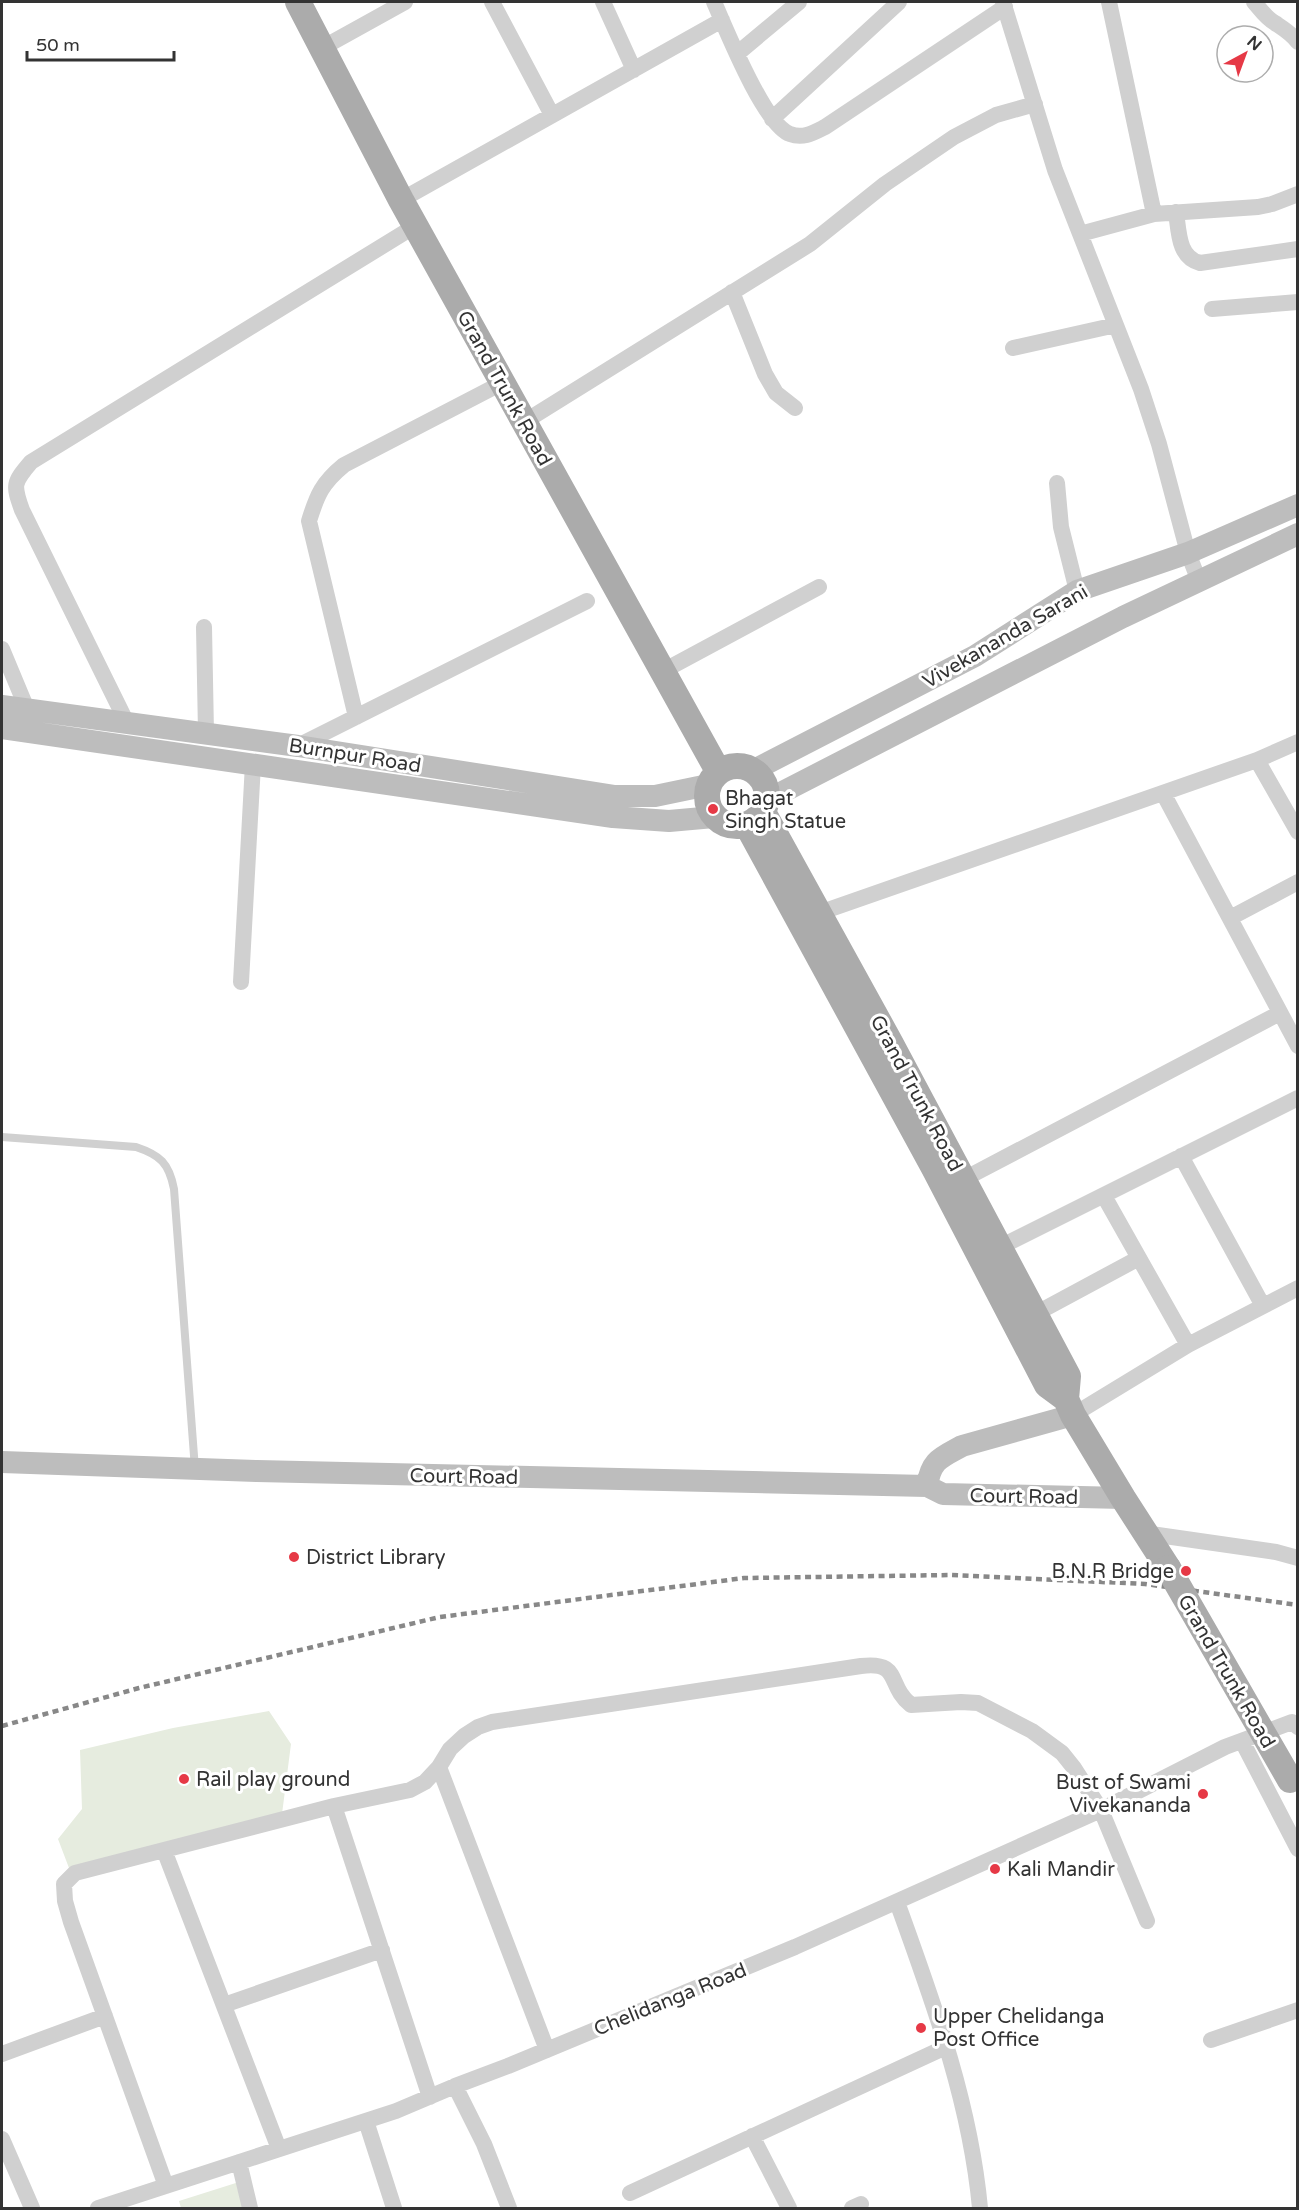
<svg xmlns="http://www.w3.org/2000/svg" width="1299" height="2210" font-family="'Varela Round',sans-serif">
	<rect width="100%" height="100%" fill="#fff"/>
	<path fill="#e6ecdf" d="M269,1711L291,1744L282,1814L69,1868L58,1839L82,1809L80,1750L173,1728Z
		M239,2182L246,2208H181L179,2201Z"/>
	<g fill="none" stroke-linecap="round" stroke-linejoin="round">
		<path stroke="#d0d0d0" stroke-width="8" d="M2,1137L136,1147C160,1155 169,1163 174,1189L195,1469"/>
		<path stroke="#d0d0d0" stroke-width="16" d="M492,2L552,115
			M603,2L634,70
			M714,2C726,29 764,125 790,134C803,139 813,133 825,127L1005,7
			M1003,2L1055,170L1141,389L1159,444L1188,553L1199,581
			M1109,2L1154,214
			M1254,2C1260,9 1266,18 1275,23C1284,29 1291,33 1298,42
			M322,48L405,2
			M738,53L799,2
			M772,119L899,2
			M401,200L722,20
			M1176,212C1179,232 1178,257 1200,263L1298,249
			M1080,234L1154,214L1258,207L1272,204L1298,194
			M732,292L765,374L776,393L795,408
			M1212,309L1298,302
			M1013,348L1116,325
			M524,422L810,244L885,184L954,137L996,115L1035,104
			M1057,483L1061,527L1077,591
			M204,627L206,733
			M2,649L27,709
			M663,671L819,587
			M356,717L309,521C317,495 322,483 344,465L502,383
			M127,723L22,510C13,485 13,483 31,462L415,226
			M298,746L587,601
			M1257,760L1298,832
			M1163,793L1298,1046
			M819,913L1257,760L1298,742
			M1230,918L1298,882
			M241,982L253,764
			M1181,1156L1263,1306
			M964,1179L1280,1013
			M1104,1196L1188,1345
			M1000,1247L1298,1098
			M1035,1314L1139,1258
			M1073,1415L1188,1345L1298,1288
			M1144,1533L1276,1552L1298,1558
			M1242,1741L1298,1849
			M439,1767L547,2050
			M334,1806L430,2097
			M164,1850L279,2149
			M897,1902C933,2002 970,2101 980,2208
			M224,2005L382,1950
			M1211,2040L1298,2010
			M2,2054L105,2016
			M455,2086L484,2144L509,2208
			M366,2121L394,2208
			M752,2136L789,2208
			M2,2139L32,2208
			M239,2162L250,2208
			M166,2186L71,1922L65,1901L64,1884L75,1873L334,1806L410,1790L425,1782L439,1767L450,1749L464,1736L478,1727L492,1722L861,1666C902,1661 886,1685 911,1705L961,1702L978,1703L1032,1731L1062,1753L1074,1768L1101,1810L1147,1921
			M630,2193L948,2046
			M98,2208L396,2111L455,2086L508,2066L795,1947L1101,1810L1225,1747L1292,1722L1298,1727
			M852,2208L861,2204"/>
		<path stroke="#bdbdbd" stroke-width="22" d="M2,706L298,746L615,796H655L708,785
			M2,728L613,817L669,821L714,817
			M754,770L975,656L1077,591L1188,553L1298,505
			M767,800L1123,617L1298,534
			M2,1462L257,1471L927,1486L943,1494L1123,1498
			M927,1486C931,1460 940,1458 962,1446L1073,1415"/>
		<path stroke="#ababab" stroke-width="26" d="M298,2L401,200L718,771
			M707 796a30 30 0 1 1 60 0a30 30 0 1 1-60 0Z
			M747,825L934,1168L1047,1385L1066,1399L1068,1376L890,1042L763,812
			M1066,1399L1073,1415L1123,1498L1168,1568"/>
		<path stroke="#888" stroke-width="4.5" stroke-dasharray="6 4.5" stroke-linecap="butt" d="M2,1726L139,1688L440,1617L744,1578L951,1575L1145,1584L1298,1605"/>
		<path stroke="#ababab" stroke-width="26" d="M1168,1568L1290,1780"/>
	</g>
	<g fill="#e63946" stroke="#fff" stroke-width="2">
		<circle cx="713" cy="809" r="6"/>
		<circle cx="294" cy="1557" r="6"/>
		<circle cx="1186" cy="1571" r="6"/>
		<circle cx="184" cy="1779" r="6"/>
		<circle cx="1203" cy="1794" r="6"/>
		<circle cx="995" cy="1869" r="6"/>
		<circle cx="921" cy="2028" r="6"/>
	</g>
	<g text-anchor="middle" stroke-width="6" stroke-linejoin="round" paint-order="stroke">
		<g font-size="20" fill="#333" stroke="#fff">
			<text transform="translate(505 388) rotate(61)" y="7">Grand Trunk Road</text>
			<text transform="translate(1005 636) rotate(-30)" y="7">Vivekananda Sarani</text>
			<text transform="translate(355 755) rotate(9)" y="7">Burnpur Road</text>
			<text transform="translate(917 1093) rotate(62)" y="7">Grand Trunk Road</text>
			<text transform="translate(464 1476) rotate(1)" y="7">Court Road</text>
			<text transform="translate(1024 1496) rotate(1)" y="7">Court Road</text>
			<text transform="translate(1227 1671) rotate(60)" y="7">Grand Trunk Road</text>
			<text transform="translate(670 1999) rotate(-22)" y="7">Chelidanga Road</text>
		</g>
		<g font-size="20" fill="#333" stroke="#fff" text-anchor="start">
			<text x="725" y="805">Bhagat<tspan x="725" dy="23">Singh Statue</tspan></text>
			<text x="306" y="1564">District Library</text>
			<text x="1174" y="1578" text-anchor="end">B.N.R Bridge</text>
			<text x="196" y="1786">Rail play ground</text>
			<text x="1191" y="1789" text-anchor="end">Bust of Swami<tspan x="1191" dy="23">Vivekananda</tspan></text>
			<text x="1007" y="1876">Kali Mandir</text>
			<text x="933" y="2023">Upper Chelidanga<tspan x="933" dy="23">Post Office</tspan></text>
		</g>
	</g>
	<rect width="1299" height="2210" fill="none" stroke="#333333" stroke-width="6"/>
	<g transform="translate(1245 54) rotate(41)"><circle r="28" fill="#ffffff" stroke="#adadad" stroke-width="1.5"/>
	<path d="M0-4.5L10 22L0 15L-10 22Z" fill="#e63946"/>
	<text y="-9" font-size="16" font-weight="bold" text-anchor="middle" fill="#333333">N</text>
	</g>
	<path d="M27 51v9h147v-9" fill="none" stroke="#333333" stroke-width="3"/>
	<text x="36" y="51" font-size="18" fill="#333333" stroke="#ffffff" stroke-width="4.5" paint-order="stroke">50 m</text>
</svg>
